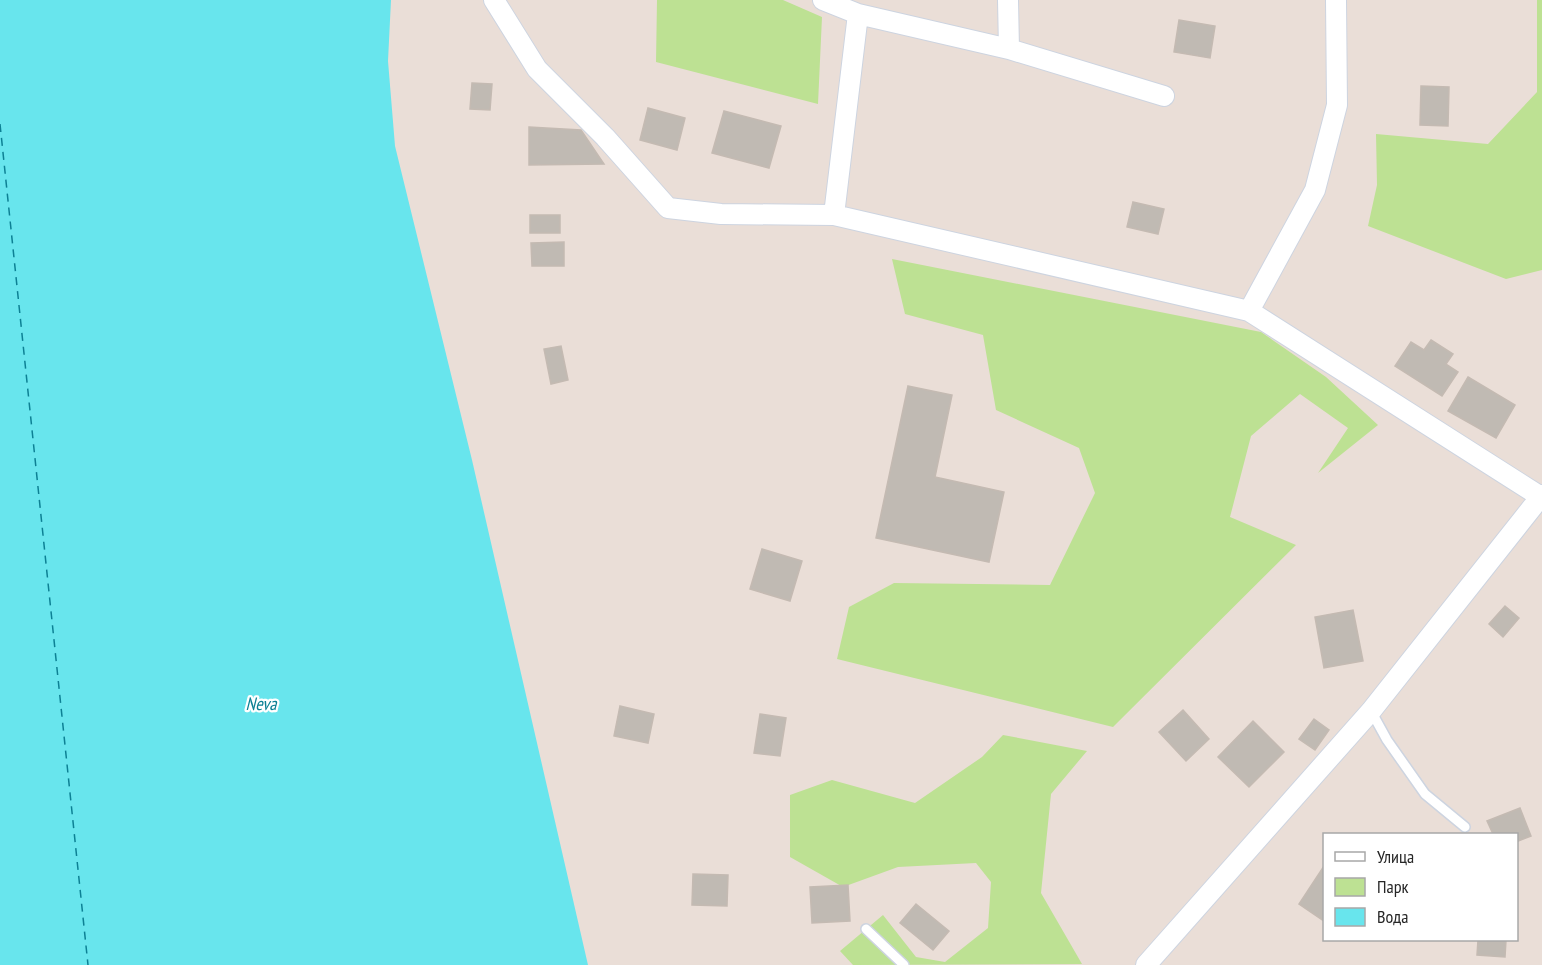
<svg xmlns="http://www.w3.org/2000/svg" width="1542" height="965" font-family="'PT Sans Narrow',sans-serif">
	<rect width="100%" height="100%" fill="#eaded7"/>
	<path fill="#bde193" d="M657,0H783L822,17L818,104L656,62Z
		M1537,0H1542V270L1506,279L1368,226L1377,185L1376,134L1488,144L1537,92Z
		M892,259L1261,332L1326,377L1378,425L1318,473L1348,428L1300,394L1251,436L1230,517L1296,545L1113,727L837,659L849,607L894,583L1050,585L1095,493L1079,448L996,410L983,335L905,314Z
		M1003,735L1087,751L1051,794L1041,893L1082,964L853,965L840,951L883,915L916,957L945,962L988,928L991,882L976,863L898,867L843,887L790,857V795L832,780L915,803L982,757Z"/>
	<path fill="#68e5ed" d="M0,0H391L388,61L395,146L472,460L588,965H0Z"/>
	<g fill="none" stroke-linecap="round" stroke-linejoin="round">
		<path stroke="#0d8094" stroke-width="1.5" stroke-dasharray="8 6" stroke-linecap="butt" d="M0,124L88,965"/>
	</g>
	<path fill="#c0bab3" stroke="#c4bab2" stroke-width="1.5" d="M1179,20L1215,26L1210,58L1174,52Z
		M472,83L492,84L490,110L470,109Z
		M1421,86L1449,87L1448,126L1420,125Z
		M648,108L685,118L677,150L640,140Z
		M724,111L781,126L769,168L712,153Z
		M529,127L581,130L604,164L529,165Z
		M1133,202L1164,209L1158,234L1127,227Z
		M530,215H560V233H530Z
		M564,242V266H532L531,243Z
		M1431,340L1453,354L1446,364L1458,372L1442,396L1395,366L1411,342L1424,350Z
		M561,346L568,380L551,384L544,349Z
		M1468,377L1515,405L1496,438L1448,411Z
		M908,386L952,395L935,477L1004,492L989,562L876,538Z
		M762,549L802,561L790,601L750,589Z
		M1505,606L1519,618L1503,637L1489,624Z
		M1353,610L1363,661L1324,668L1315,617Z
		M620,706L654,714L648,743L614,736Z
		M1183,710L1209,739L1186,761L1159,732Z
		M760,714L786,718L780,756L754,753Z
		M1314,719L1329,730L1315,750L1299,739Z
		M1253,721L1284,752L1249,787L1218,757Z
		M1520,808L1531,836L1516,842V834H1493L1487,821Z
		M1324,866V921L1299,904Z
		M693,874L728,875L727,906L692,905Z
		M848,885L850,921L812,923L810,887Z
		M916,904L949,931L933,950L900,923Z
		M1478,940H1506L1505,957L1477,955Z"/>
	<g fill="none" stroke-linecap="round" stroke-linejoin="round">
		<g stroke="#cdd4e0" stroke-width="12">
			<path id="lane" d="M1371,711L1387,740L1425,794L1465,827
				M866,929L904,965"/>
		</g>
		<g stroke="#cdd4e0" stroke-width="22">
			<path id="street" d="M494,0L537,69L605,137L668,208L721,214L834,215L1249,311L1541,497
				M823,0L858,14L1009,49L1164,96
				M1008,0L1009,49
				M834,215L858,14
				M1249,311L1315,190L1337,105L1336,0
				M1146,965L1371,711L1542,495"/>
		</g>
		<use href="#lane" stroke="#fff" stroke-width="9"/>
		<use href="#street" stroke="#fff" stroke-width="20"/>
	</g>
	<g text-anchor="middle" stroke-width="4.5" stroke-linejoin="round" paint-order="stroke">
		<g font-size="18" font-style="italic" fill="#0d8094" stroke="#fff">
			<text x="261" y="710">Neva</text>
		</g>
	</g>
	<rect x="1323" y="833" width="195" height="108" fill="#ffffff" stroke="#a8a8a8" stroke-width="1.5"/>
	<rect x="1335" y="852" width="30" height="9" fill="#ffffff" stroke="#a8a8a8" stroke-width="1.5"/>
	<text x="1377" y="863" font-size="18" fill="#262626">Улица</text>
	<rect x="1335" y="878" width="30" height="18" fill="#bde193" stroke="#a8a8a8" stroke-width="1.5"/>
	<text x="1377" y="893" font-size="18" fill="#262626">Парк</text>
	<rect x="1335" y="908" width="30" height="18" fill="#68e5ed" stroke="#a8a8a8" stroke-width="1.5"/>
	<text x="1377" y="923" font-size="18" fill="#262626">Вода</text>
</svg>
